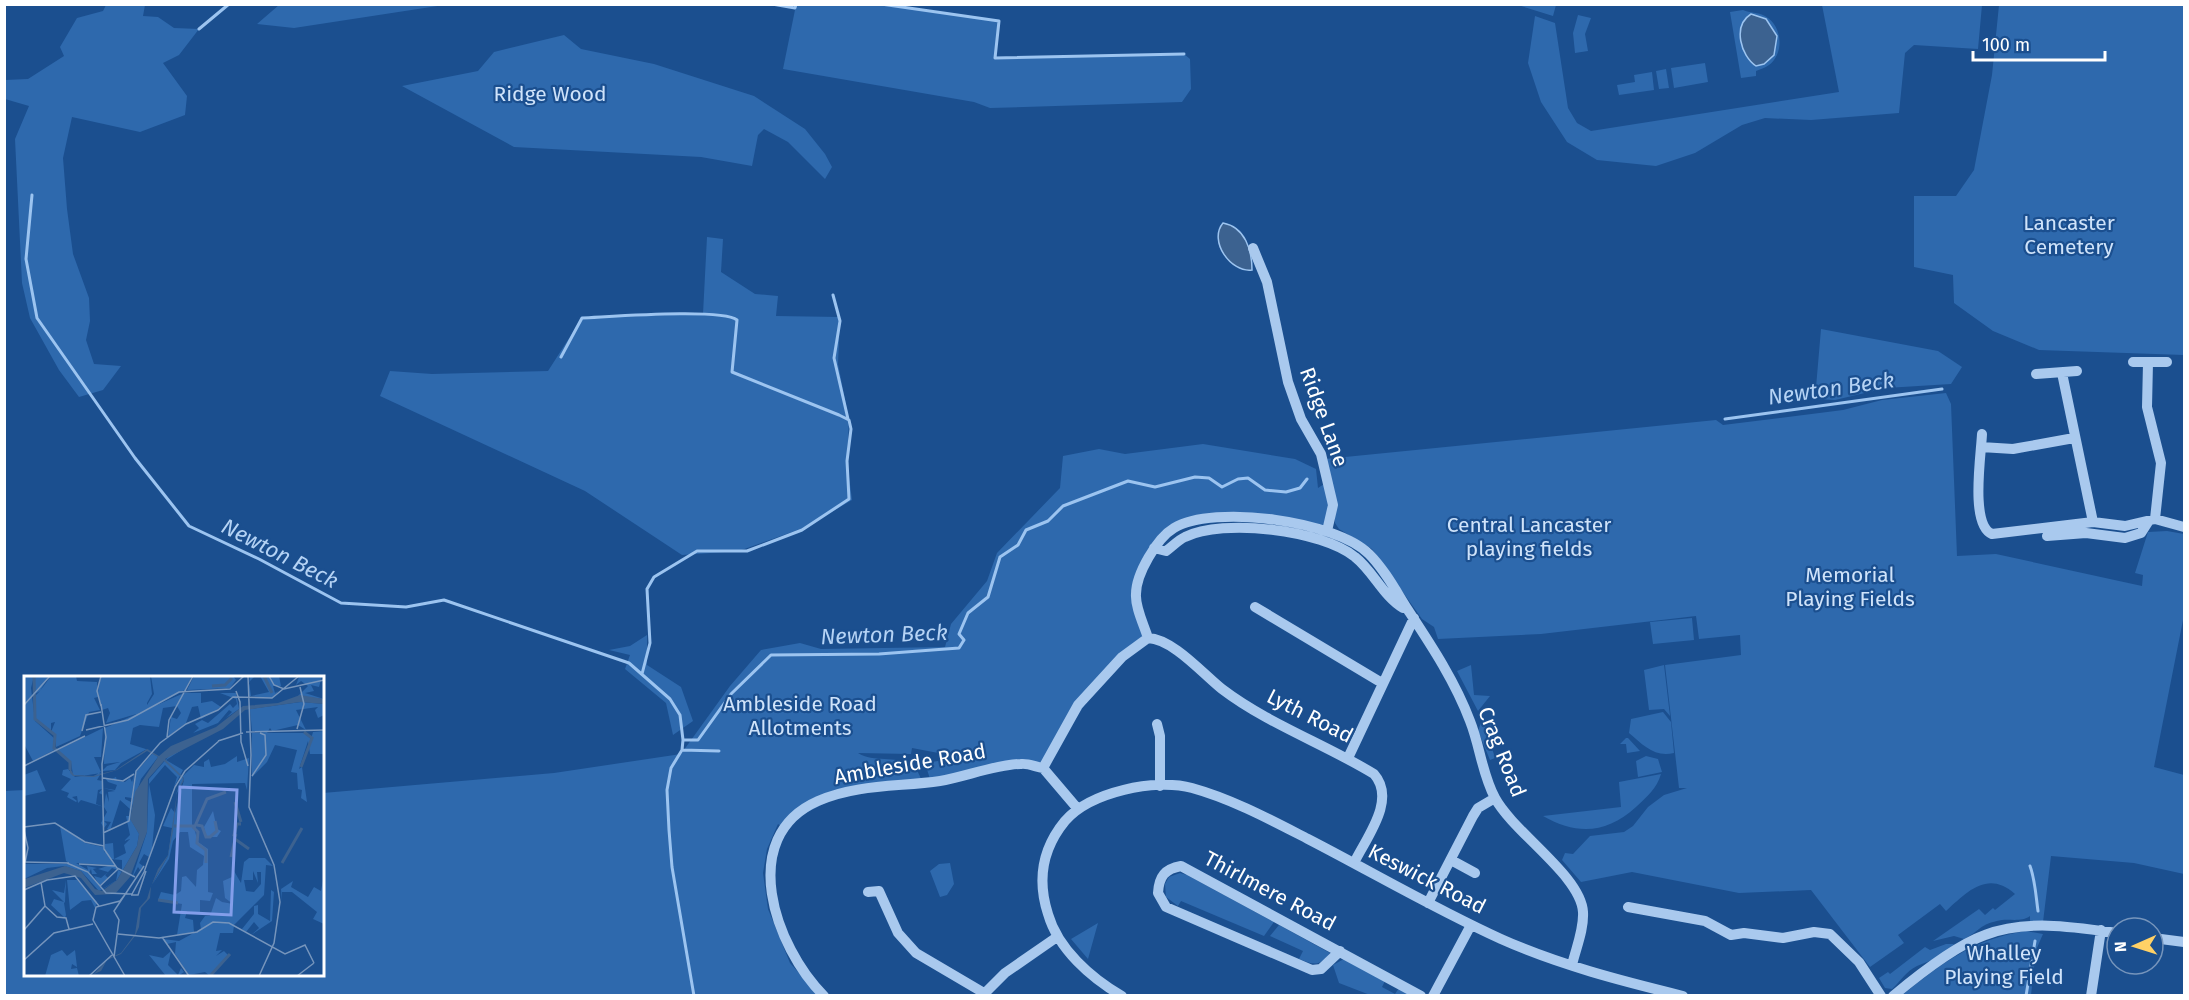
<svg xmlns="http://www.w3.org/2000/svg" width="2189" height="1000" font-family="'Fira Sans',sans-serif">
	<rect width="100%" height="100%" fill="#1b4f8f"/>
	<path fill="#2e69ad" d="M106,5H145L143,16L158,17L174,28L199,29L179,55L163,63L187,96L185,115L140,132L72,117L63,158L67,209L73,254L89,298L90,321L86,340L94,364L121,366L103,390L79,397L59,370L30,318L22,283L15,139L29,106L5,99V80L28,79L64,56L60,47L77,18L103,11Z
		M279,5V4L444,5L294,28L257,24Z
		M796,5H881L999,21L996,58L1184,54L1190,59L1191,89L1182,102L990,108L974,102L783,69Z
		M1518,5H1556L1553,16Z
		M1822,5H1982L1978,49L1914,45L1905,53L1899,113L1811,120L1765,118L1742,125L1695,153L1656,166L1597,160L1567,142L1541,102L1528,63L1535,16L1555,23L1568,108L1577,123L1591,131L1839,92Z
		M1999,5H2184V355L2039,350L1993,331L1954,303L1953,275L1914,267V196H1956L1974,170L1992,75Z
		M1743,10C1750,13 1758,12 1765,16C1782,25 1785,53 1769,65C1765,68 1760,69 1756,71V76L1741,78L1730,12Z
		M1578,15L1591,18L1585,34L1588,51L1575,53L1573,33Z
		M564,35L581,49L654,64L754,96L805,129L825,154L832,167L825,179L788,142L764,129L758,135L752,166L701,157L514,147L402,86L478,71L494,52Z
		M1705,63L1708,82L1674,88L1671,68Z
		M1666,69L1669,88L1659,89L1656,71Z
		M1652,72L1654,90L1619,95L1617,85L1635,82L1634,75Z
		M707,237L723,239L721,272L755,294L778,296L776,316L840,317L838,364L849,420L847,461L852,500L806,527L739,551L682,555L585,491L380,396L390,371L432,374L548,371L582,318L703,314Z
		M1821,329L1938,351L1962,367L1951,384L1886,388L1835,400L1815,399Z
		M1946,393L1951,404L1957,556L1996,554L2142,586L2143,575L2135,573L2148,532L2167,531L2184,534V615L2154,767L2184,775V874L2134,863L2051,856L2043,922H2030V916C2022,922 2011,919 2002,920C1978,924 1981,931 1964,939L1954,936L1933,941L1979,909L1985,915L1993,908L1995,910L2015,894C1988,870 1968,891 1946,911L1940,904L1898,935L1904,943L1870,967L1811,890L1739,893L1632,872L1581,882L1562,860L1565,853L1573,854L1590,836L1624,832L1633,826L1648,807L1664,795L1687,788H1679L1665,665L1741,655L1740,635L1699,639L1696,616L1541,634L1438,639L1434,627L1422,619L1372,549L1339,529L1335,523V505L1325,459L1716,420L1723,425L1843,410L1882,400Z
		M1203,444L1295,459L1316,469L1318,488L1327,482L1333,505L1327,531L1254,517L1174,528L1154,548L1136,594L1148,638L1103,677L1043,768L1021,764L930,779L925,763L951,759L949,755L912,748L911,754L858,753C879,766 911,749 921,779L854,788L781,826L778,824L767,849L763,873L768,909L790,963L819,995H5L4,791L25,790L26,974H322L323,793L554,773L681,754L730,686L761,650L800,643L821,649L945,647L951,624L987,581L997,553L1060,488L1063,456L1099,449L1125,454Z
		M1692,618L1694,640L1653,644L1650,622Z
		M647,635V665L681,687L693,721L673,735L666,703L625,669L630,655L609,650L630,646Z
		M1471,665L1474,695L1490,696L1478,711L1457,671Z
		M1664,665L1670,716L1664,709L1649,710L1644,670Z
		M1663,712L1671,722L1674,753C1655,758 1643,745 1629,733L1631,719Z
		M1482,720L1490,721L1494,731L1488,735L1495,758L1490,760L1478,731Z
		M1626,738H1628L1640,751L1627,753L1626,744H1620Z
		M1646,756L1658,759L1662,772L1638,777L1636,761Z
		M1661,774C1657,788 1647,797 1636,807C1607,833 1578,836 1543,816L1621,807L1619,782Z
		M950,863L954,884L947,895L940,897L930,871L939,864Z
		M1180,873L1187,875L1274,922L1264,936L1181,901L1178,906L1166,897L1165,884L1169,877Z
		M1098,923L1088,959L1071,939Z
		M1279,925L1330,953C1319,967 1314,965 1299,959L1303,951L1270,936Z
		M2026,931L2043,934L2036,950L2031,995L1901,996C1942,963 1973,939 2026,931Z
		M1946,944H1954C1945,955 1930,961 1917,966C1906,971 1900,982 1892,989L1885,988L1879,978L1888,972L1890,974L1925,947L1930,950Z
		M1344,959L1385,981L1382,987L1395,994L1399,988L1413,995H1370L1339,983L1333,965Z"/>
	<path fill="#3c6290" stroke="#9cc4f0" stroke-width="1.5" d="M1751,14L1766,19L1777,36L1774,55L1764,64L1756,66C1741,56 1732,26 1751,14Z
		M1223,223C1245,227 1252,250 1252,270C1231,273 1208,241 1223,223Z"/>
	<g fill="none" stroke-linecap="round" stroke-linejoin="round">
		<path stroke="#9cc4f0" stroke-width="3" d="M772,4L795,8L796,4
			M881,4L999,21L995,58L1184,54
			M199,29L229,4
			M32,195L26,259L37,318L135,458L189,526L259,559L341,603L406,607L444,600L629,663L670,699L680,715L683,740L682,750L671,768L667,790L669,830L672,867L694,996
			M833,295L840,321L834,358L848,419
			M561,357L582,318C608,317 722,308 737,320L732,372L839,415L849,420L851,429L847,461L849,499L802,530L747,551H697L654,577L647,589L650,643L642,674
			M1725,419L1942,389
			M684,740H698L731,694L771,655L879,654L959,648L964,640L959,634L968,613L988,597L1000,557L1018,545L1026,530L1048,521L1063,506L1128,481L1155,487L1195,477L1209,478L1222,487L1238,479L1248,478L1265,490L1286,492L1300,488L1307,479
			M682,750L719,751
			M2030,866C2035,879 2036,897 2038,911
			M2026,996L2035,941"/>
		<path stroke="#a9c9ee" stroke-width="10" d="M1253,248L1267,282L1288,382L1301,419L1321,454L1333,505L1327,531
			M2133,362H2167
			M2148,363L2147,407L2161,463L2155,519
			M2062,373L2093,522
			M2036,374L2077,371
			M1982,434C1981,456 1970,525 1992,534L2093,522L2125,526L2155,519L2184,527
			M1981,447L2013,449L2074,438
			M2047,536L2086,533L2125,538L2141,533L2148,522
			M1154,548L1166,551C1172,547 1178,540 1185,537C1223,518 1322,530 1355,557C1373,571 1383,596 1403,608
			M1255,607L1382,683
			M1148,638C1144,625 1135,607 1136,594C1136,574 1157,538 1174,528C1214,504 1336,521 1369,554C1385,570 1396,591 1408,610C1431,645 1455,681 1470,721C1480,746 1482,774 1495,798C1514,833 1581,876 1583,912C1584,930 1576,948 1572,965
			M1148,638C1173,639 1203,674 1222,689C1268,724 1325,744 1374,774C1397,800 1366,838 1354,863
			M1157,724L1160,736V786
			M1348,758L1414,618
			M1043,768L1077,808
			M1451,860L1475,873
			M868,892L879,891L898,933L916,953L984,993
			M1428,903L1473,816L1478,808L1495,798
			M1628,907L1705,921L1731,935L1744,933L1783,938L1814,932L1830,934L1859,962L1881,996
			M2153,938L2184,942
			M1340,951L1321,969L1312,970L1166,907L1158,893C1159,876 1165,869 1181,866L1421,996
			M824,996C775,947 736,837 818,801C857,784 899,787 940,781C964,777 998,764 1021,764C1028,763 1036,767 1043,768L1078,705L1122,657L1148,638
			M982,996L1005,973L1057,937
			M1122,996C1091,978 1058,949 1048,914C1037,880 1042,849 1065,821C1090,792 1155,778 1192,788C1232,799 1271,820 1308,839C1372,872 1435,909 1501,939C1559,965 1622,981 1683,996
			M1433,996L1471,925
			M1893,996C1917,976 1957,945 1985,935C2026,919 2075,927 2117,933
			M2091,996L2101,930"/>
	</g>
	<g text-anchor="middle" stroke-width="4.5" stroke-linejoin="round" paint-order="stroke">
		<g font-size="21" fill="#cfe3fa" stroke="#1b4f8f">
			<text x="550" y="101">Ridge Wood</text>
			<text x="2069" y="230">Lancaster<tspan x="2069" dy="24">Cemetery</tspan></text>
			<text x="1529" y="532">Central Lancaster<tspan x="1529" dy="24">playing fields</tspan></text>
			<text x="1850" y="582">Memorial<tspan x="1850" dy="24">Playing Fields</tspan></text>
			<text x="800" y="711">Ambleside Road<tspan x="800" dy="24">Allotments</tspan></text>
			<text x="2004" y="960">Whalley<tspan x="2004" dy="24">Playing Field</tspan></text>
		</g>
		<g font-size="21" fill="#fff" stroke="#1b4f8f">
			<text transform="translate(1324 417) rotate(70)" y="7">Ridge Lane</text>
			<text transform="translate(1310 716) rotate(27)" y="7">Lyth Road</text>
			<text transform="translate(1502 752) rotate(68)" y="7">Crag Road</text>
			<text transform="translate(910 764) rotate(-10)" y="7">Ambleside Road</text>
			<text transform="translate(1427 879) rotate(27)" y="7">Keswick Road</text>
			<text transform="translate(1270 891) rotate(28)" y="7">Thirlmere Road</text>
		</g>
		<g font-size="22" font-style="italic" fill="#b5d3f5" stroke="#1b4f8f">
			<text transform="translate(1831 388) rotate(-8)" y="8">Newton Beck</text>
			<text transform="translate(280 553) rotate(27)" y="8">Newton Beck</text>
			<text transform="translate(884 634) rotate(-2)" y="8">Newton Beck</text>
		</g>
	</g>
	<g transform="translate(24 676)">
		<rect width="300" height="300" fill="#1b4f8f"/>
		<path d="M0,0H10L7,12L11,45L31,63L30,74L9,85L0,68ZM11,0H25L16,15L27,0H52L53,5L73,6L74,21L70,22L76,34L65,36L56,60L32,71V59L27,56L31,46L27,47V55L11,43L10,21L16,15L11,18L9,14ZM77,0H126L128,18L123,27V29L130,18L127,0H168L161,14L119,36L82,47L86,37L84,32L78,34L74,16ZM170,0H209L212,4L206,12L163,14ZM226,0H231L225,6L227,20L245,16L236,0H255L257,10H249L251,17L254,15L248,22L225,20V9ZM289,0H298L295,11L287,9L290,15L281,17L300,23L274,20L284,10L277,5L272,9L275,1ZM160,17H212L215,33L202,42L208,36L205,34L194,47L169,57L175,52L171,48L178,44L184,47L206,28L209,32L213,28L212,23L196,17H177V27L188,25L197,31L177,43L174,30L168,31L162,47L144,61L147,41L153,43L157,37L153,30L139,32L135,51L116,49L109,52L106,68L128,75L123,73L97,87L91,94L78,95L83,90L96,86L80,88L81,52ZM277,26L300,28V39L294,42L291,34L294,31L272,34L282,54L274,49L248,55L246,52L243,57L228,55L226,33ZM79,52L77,81H70L77,96L70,100L49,99L47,86L34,74ZM300,55V78H286L284,65L275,93L278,91L283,126L277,122L278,114L274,113L273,97L267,96L273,74L251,69L243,86L228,101V57H280L287,63L289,56ZM167,68L142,84L159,94L150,111L153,101L141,89L125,108L131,139L128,173L125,181L120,178L115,187L119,190L116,194L114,191L108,202L123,156L125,103L145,80ZM129,77L134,81L117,103L107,134L106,142L115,158L113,170L93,204L75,215L57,195L40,190L23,192L0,203L1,188H47L42,185L36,150L61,167L79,171L81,177V168L89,167L90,183L102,177L100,169L106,163L100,165L106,159L102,140H106L112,96ZM86,183L98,184V196L94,194L92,205L79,213L76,209L84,202L81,199L88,192L94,194ZM52,187L87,189L74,193L84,196L77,202L70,200L78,214L65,197L67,193L68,198H73L69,193L73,192L63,190L64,194ZM213,80V86L225,82L223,114L221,107L168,108V151L174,147L170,152L174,166L184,173V216L189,217L186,225L176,224V238L163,235L161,242L169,244L170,256L153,259L158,228L134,224L137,216L151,219L157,215L158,201L162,200L172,211L173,194L179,189L180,180L166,171L164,156H156L149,165L145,183L128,209L144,180L150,139L148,152L139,150L147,132L151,137L160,104L159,101V105L152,119L157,102L170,89L180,91V86L185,83L187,91L201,88ZM44,93L51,101L77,97L73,104L79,105V119L75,117L78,113L74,114L72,128L80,131L82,117L85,126L84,116L91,115L79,112L91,114L93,109L84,106L81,102L92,105L88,103L92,101L93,105L101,106L106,102L108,106L110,99L108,122L101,121V123L107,126L106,133L96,124L86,155L83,153L87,146L80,145L83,148L80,152L77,147L83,136L80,131L57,124L54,127L53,120L48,121L53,125L52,126L43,121L45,117L37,114L47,103L38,99L39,94ZM13,94L22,115L0,120V99ZM189,135L193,153L197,155L193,161H182L180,151ZM225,182H241L249,190L242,189L240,219L210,249L209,257H196L192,275L198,274L192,280L200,275L205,280L186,300L181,296L165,299L151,278L152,266L143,268L139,263L155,265L177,253L176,247L181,240H186L192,222L198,226L209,228L201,222L199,205L208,201L210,195L217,207L220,186ZM229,195L234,207L233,196H237V208L230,216L222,215L220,204H229ZM42,204L41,226L40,227L42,239L41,242L27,229L30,223L40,226L28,214L40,217ZM43,204H53L73,226L71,232L67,224L58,225L46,234ZM299,204L300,248L289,243L293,236L268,216H258V225L257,213L269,205L267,211L284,221L290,211L297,215ZM247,214L250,216L248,245L227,259L235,252L230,246L222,256L218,253L230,238V230L234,229V238L246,245ZM38,274L43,280L51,274L53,291L48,288L47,293L53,292L55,300H21L27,279ZM147,275L144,289L154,299L157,292L160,296L154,300H142L125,279L139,282Z" fill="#2e69ad" fill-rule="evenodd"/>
		<path d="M276,19L300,23V28L276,26L221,34L199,53L141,83L159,101L160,104L153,117L149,155L144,180L127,210L126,222L117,232L115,251L111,260L97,278L83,284L77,295L70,298L85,282L97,277L111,258L115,232L123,223L126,213L134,193L144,179L153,117L159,103L140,85L124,103L123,156L106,201L91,218L71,219L57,202L40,197L0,212L1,203L41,190L57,195L71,213L78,215L93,204L113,170L115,158L106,143L111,116L134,81L123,75L93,94L70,101L49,100L46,97V92L50,99L69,100L92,94L123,73L135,80L147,70L192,51L219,30L254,27Z" fill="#3c6290"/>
		<path fill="none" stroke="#3c6290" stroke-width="3" d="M10,0L11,43L31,59L30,72L46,86V94M240,0L248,17M188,10L201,9L208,2M277,91L288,62L280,56M211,126L217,146M173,149L178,150L182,161H186L193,155L191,145M150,150H171L183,123L202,116M169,151L174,156L173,167L182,174V187M213,160L210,159L213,148H217M207,181L211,163L225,173M258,187L278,152M134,224L154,227M186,300L206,278"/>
		<path fill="none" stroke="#7695bc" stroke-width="1.5" d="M77,0L73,15L77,30M224,0L227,79L225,131L250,189L256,226L250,267L235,300M245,0L250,9L260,13L300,4M212,15L216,26L217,66L224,90M77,28L82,61L78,88L80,173L93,192L111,201M0,29L26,0M273,53L280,28L276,11M62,54L104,44L155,16L206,13L220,0M58,55L62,39L77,36M222,56L300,54M143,61L145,44L169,0M194,65L219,57M0,90L61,60M228,100L242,79L241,59L236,57M79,102L99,105L110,98M0,151L31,147L61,166L80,170M0,154L4,172L1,187M79,157L105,145L112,95L136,67L162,48L194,34L209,21L248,22L275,0M0,186L45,187M43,187L64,196L82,217L108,218L120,196L151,111L161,95L196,64M55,188L91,190M17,206L21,230M76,210L94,193M0,214L23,204L51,200L75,230M107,219H114L122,195M21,230L33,241L42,242L45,253M0,254L21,230M94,258L135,262L173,256L189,246L205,247L261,278L281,269L290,287M138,261L165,300M90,281L95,244L90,235L120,190M0,284L30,257L69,248M65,300L88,279M101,300L69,244L72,231L96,225L103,216M273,300L290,287"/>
		<path fill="#839eea" fill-opacity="0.15" stroke="#839eea" stroke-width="3" d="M156,111L213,114L207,239L150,236Z"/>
		<rect width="300" height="300" fill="none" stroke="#fff" stroke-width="3"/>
	</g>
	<rect width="2189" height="1000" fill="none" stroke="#ffffff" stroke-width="12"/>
	<g transform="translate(2135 946) rotate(267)"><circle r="28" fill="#1b4f8f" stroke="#7695bc" stroke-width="1.5"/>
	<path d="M0-4.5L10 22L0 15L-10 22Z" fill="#ffd166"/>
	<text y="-9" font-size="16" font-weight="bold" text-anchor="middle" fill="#ffffff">N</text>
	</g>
	<path d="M1973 51v9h132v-9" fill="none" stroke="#ffffff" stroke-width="3"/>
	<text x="1982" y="51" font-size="18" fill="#ffffff" stroke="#1b4f8f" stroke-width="4.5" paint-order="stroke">100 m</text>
</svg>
